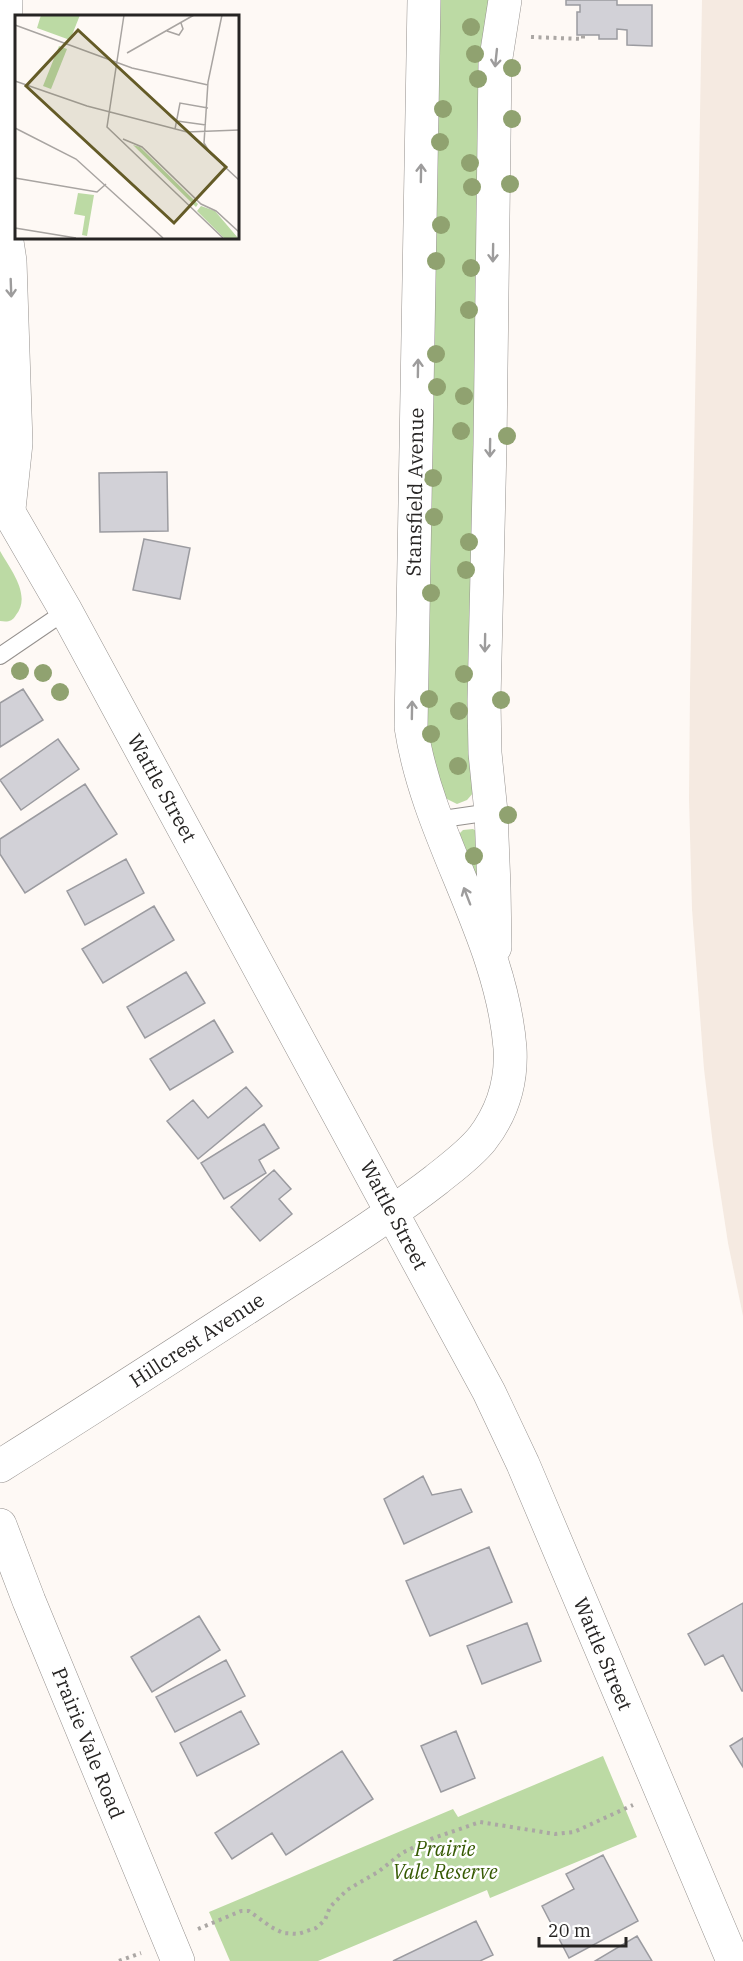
<svg xmlns="http://www.w3.org/2000/svg" width="743" height="1961" font-family="'IBM Plex Serif',serif">
	<rect width="100%" height="100%" fill="#fef9f5"/>
	<path fill="#f5eae1" d="M702,0H743V1316L728,1243L713,1145L704,1069L692,909L689,799L690,688Z"/>
	<path fill="#bcdaa4" d="M436,0H494L474,792L467,800L457,804L443,797L425,743Z
		M0,551C10,569 32,595 16,615C12,622 7,622 0,621Z
		M473,829L479,833L485,871L476,881L459,834L463,830Z
		M603,1756L637,1837L490,1898L487,1890L318,1961H230L209,1912L453,1809L458,1817Z"/>
	<path fill="#d2d1d7" stroke="#9b9ba0" stroke-width="1.5" d="M566,0H617V5H652V46L627,45V30L617,29V39H599V35H577V12H580V5H566Z
		M167,472L168,531L100,532L99,473Z
		M144,539L190,548L180,599L133,590Z
		M23,689L43,720L0,747V703Z
		M58,739L79,769L21,810L0,780Z
		M85,784L117,834L25,893L0,854V839Z
		M126,859L144,893L85,925L67,891Z
		M154,906L174,940L103,983L82,949Z
		M186,972L205,1003L145,1038L127,1007Z
		M214,1020L233,1052L170,1090L150,1059Z
		M246,1087L262,1106L198,1159L167,1121L193,1100L208,1118Z
		M264,1124L279,1148L259,1160L266,1173L224,1199L201,1163Z
		M274,1170L291,1189L279,1199L292,1214L260,1241L231,1207Z
		M423,1476L432,1495L461,1489L472,1512L404,1544L384,1499Z
		M489,1547L512,1602L430,1636L406,1581Z
		M743,1603V1691H742L723,1655L705,1665L688,1634Z
		M199,1616L220,1650L152,1692L131,1657Z
		M527,1623L541,1661L482,1684L467,1646Z
		M226,1660L245,1696L175,1732L156,1697Z
		M241,1711L259,1744L197,1776L180,1743Z
		M456,1731L475,1778L441,1792L421,1746Z
		M743,1738V1767L730,1746Z
		M342,1751L373,1799L286,1855L272,1833L232,1859L215,1833Z
		M603,1855L638,1921L569,1958L542,1906L574,1889L566,1874Z
		M476,1921L493,1955L480,1961H393Z
		M637,1936L652,1961H595Z"/>
	<g fill="none" stroke-linecap="round" stroke-linejoin="round">
		<g stroke="#95918e" stroke-width="18">
			<path id="lane" d="M0,656L66,611
				M436,820L491,812"/>
		</g>
		<g stroke="#95918e" stroke-width="34">
			<path id="street" d="M6,0L2,209L10,261L16,443L9,509
				M495,947L494,887L491,812L485,753L484,701L490,445L495,64L505,0
				M0,1466C104,1401 207,1334 310,1267C353,1239 396,1211 436,1180C452,1167 469,1155 482,1139C502,1113 512,1082 510,1048C501,935 428,839 411,727L424,0
				M0,1525L29,1601L178,1961"/>
		</g>
		<g stroke="#95918e" stroke-width="34">
			<path id="secondary" d="M0,497L66,611L489,1392L523,1464L733,1961"/>
		</g>
		<path stroke="#aba7a4" stroke-width="4" stroke-dasharray="3 4.5" stroke-linecap="butt" d="M531,37L583,39V35
			M198,1929L241,1911H249L271,1927L283,1933L298,1934L316,1928L325,1920L330,1907L347,1890L378,1872L402,1853L431,1839L480,1822L555,1834L574,1832L633,1805
			M119,1961L141,1953"/>
		<use href="#lane" stroke="#fff" stroke-width="16"/>
		<use href="#street" stroke="#fff" stroke-width="33"/>
		<use href="#secondary" stroke="#fff" stroke-width="33"/>
	</g>
	<g fill="#90a270">
		<circle cx="471" cy="27" r="9"/>
		<circle cx="475" cy="54" r="9"/>
		<circle cx="512" cy="68" r="9"/>
		<circle cx="478" cy="79" r="9"/>
		<circle cx="443" cy="109" r="9"/>
		<circle cx="512" cy="119" r="9"/>
		<circle cx="440" cy="142" r="9"/>
		<circle cx="470" cy="163" r="9"/>
		<circle cx="510" cy="184" r="9"/>
		<circle cx="472" cy="187" r="9"/>
		<circle cx="441" cy="225" r="9"/>
		<circle cx="436" cy="261" r="9"/>
		<circle cx="471" cy="268" r="9"/>
		<circle cx="469" cy="310" r="9"/>
		<circle cx="436" cy="354" r="9"/>
		<circle cx="437" cy="387" r="9"/>
		<circle cx="464" cy="396" r="9"/>
		<circle cx="461" cy="431" r="9"/>
		<circle cx="507" cy="436" r="9"/>
		<circle cx="433" cy="478" r="9"/>
		<circle cx="434" cy="517" r="9"/>
		<circle cx="469" cy="542" r="9"/>
		<circle cx="466" cy="570" r="9"/>
		<circle cx="431" cy="593" r="9"/>
		<circle cx="20" cy="671" r="9"/>
		<circle cx="43" cy="673" r="9"/>
		<circle cx="464" cy="674" r="9"/>
		<circle cx="60" cy="692" r="9"/>
		<circle cx="429" cy="699" r="9"/>
		<circle cx="501" cy="700" r="9"/>
		<circle cx="459" cy="711" r="9"/>
		<circle cx="431" cy="734" r="9"/>
		<circle cx="458" cy="766" r="9"/>
		<circle cx="508" cy="815" r="9"/>
		<circle cx="474" cy="856" r="9"/>
	</g>
	<defs><path id="oneway-shaft" d="M-6 0H5M1.5-3L5.5 0L1.5 3" fill="none" stroke-width="1.6" stroke-linecap="round" stroke-linejoin="round" transform="scale(1.5)"/></defs>
	<g stroke="#9d9c9c">
		<use href="#oneway-shaft" transform="translate(496 58) rotate(96)"/>
		<use href="#oneway-shaft" transform="translate(421 173) rotate(-89)"/>
		<use href="#oneway-shaft" transform="translate(493 253) rotate(91)"/>
		<use href="#oneway-shaft" transform="translate(11 288) rotate(88)"/>
		<use href="#oneway-shaft" transform="translate(418 368) rotate(-89)"/>
		<use href="#oneway-shaft" transform="translate(490 448) rotate(91)"/>
		<use href="#oneway-shaft" transform="translate(485 643) rotate(91)"/>
		<use href="#oneway-shaft" transform="translate(412 710) rotate(-89)"/>
		<use href="#oneway-shaft" transform="translate(467 896) rotate(-111)"/>
	</g>
	<g text-anchor="middle" stroke-width="5" stroke-linejoin="round" paint-order="stroke">
		<g font-size="20" fill="#262423" stroke="#fff">
			<text transform="translate(415 492) rotate(-89)" y="7">Stansfield Avenue</text>
			<text transform="translate(162 788) rotate(61)" y="7">Wattle Street</text>
			<text transform="translate(394 1215) rotate(62)" y="7">Wattle Street</text>
			<text transform="translate(197 1340) rotate(-33)" y="7">Hillcrest Avenue</text>
			<text transform="translate(603 1654) rotate(67)" y="7">Wattle Street</text>
			<text transform="translate(88 1743) rotate(68)" y="7">Prairie Vale Road</text>
		</g>
		<g font-size="20" font-style="italic" fill="#365a03" stroke="#fff">
			<text x="445" y="1856">Prairie<tspan x="445" dy="23">Vale Reserve</tspan></text>
		</g>
	</g>
	<g transform="translate(15 15)">
		<rect width="224" height="224" fill="#fef9f5"/>
		<path d="M26,0H65L55,25L22,13ZM44,31L52,34L36,74L28,71ZM118,130L125,132L183,189L181,192ZM63,178L79,180L72,221L67,220L70,201L59,199ZM186,191L200,196L223,223H209L182,196Z" fill="#bcdaa4"/>
		<path fill="none" stroke="#a8a4a1" stroke-width="1.5" d="M109,0L92,112L208,223M0,10L117,53L193,70M152,16L164,20L168,14L166,8M112,38L179,0M0,66L72,91L172,117L224,115M162,106L191,110M0,113L61,144L148,223M160,114L165,88L193,93M172,117L224,165M108,124L127,132L186,189L201,196L224,217M195,138L189,128L193,67L207,0M0,163L82,177L91,169M0,213L61,223"/>
		<path fill="#645b27" fill-opacity="0.15" stroke="#645b27" stroke-width="3" d="M63,15L211,152L159,208L11,71Z"/>
		<rect width="224" height="224" fill="none" stroke="#262423" stroke-width="3"/>
	</g>
	<path d="M539 1937v9h87v-9" fill="none" stroke="#262423" stroke-width="3"/>
	<text x="548" y="1937" font-size="18" fill="#262423" stroke="#ffffff" stroke-width="4.5" paint-order="stroke">20 m</text>
</svg>
